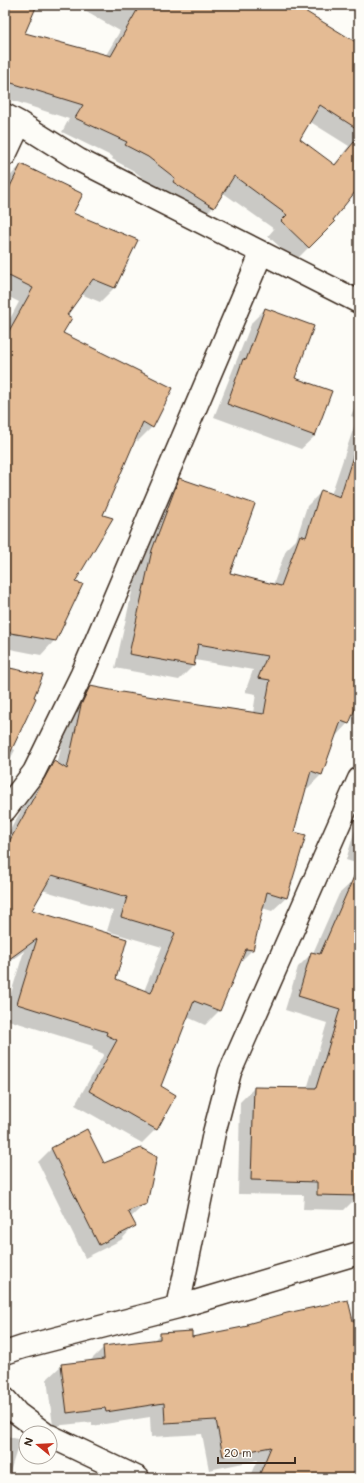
<svg xmlns="http://www.w3.org/2000/svg" width="364" height="1483" font-family="Mali,sans-serif">
	<rect width="100%" height="100%" fill="#fdfcf7"/>
	<filter id="ink" filterUnits="userSpaceOnUse"><feTurbulence type="fractalNoise" baseFrequency=".025" numOctaves="2"/><feDisplacementMap in="SourceGraphic" scale="8" xChannelSelector="R" yChannelSelector="G"/><feConvolveMatrix kernelMatrix="1 2 1 2 8 2 1 2 1" color-interpolation-filters="sRGB"/></filter>
	<g filter="url(#ink)">
		<path fill="#0003" fill-rule="evenodd" d="M5,5H31L23,34L106,55L120,31L74,5H293L359,45V185L309,247L295,261L268,236L274,229L222,192L213,207L199,221L134,171L112,159L113,157L62,132L69,119L5,98ZM309,121L349,146L334,165L298,139Z
			M21,165L72,213L137,240L114,288L100,302L81,294L65,315L62,333L152,427L138,441L134,439L74,582L55,640L41,655L5,648V328L19,302L5,295V184L7,179Z
			M265,309L294,378L315,436L301,449L214,417L252,322Z
			M359,396V696L348,723L334,738L322,774L308,788H306L294,825L287,897L272,911L262,908L252,950L238,964L219,1011L205,1025L187,1017L159,1087L156,1129L142,1143L75,1105L104,1054L92,1049L93,1046L5,1019V1013L24,951L5,965V839L40,777L54,763L57,765L67,720L76,701L91,687L121,693L253,713L256,694L245,692L253,670L195,660L193,666L179,680L115,668L138,565L165,493L180,479L229,574L273,585L286,550L296,540L307,506L321,492L331,495L357,418L351,416ZM42,890L113,911L107,931L162,947L144,991L114,980L31,910Z
			M5,668L11,748L15,750L5,769Z
			M359,816V864L346,860Z
			M353,881L359,883L358,1196L344,1210L303,1209L304,1195L238,1194L240,1102L254,1088L307,1089L327,1023L285,1010L298,967L312,953H313L339,894Z
			M52,1148L104,1164L146,1203L130,1218L134,1226L121,1240L85,1258L38,1162Z
			M359,1321V1478H250L258,1460L209,1470L202,1434L151,1437L150,1417L92,1426V1422L53,1426L47,1379L62,1365L90,1361L104,1347L153,1341L160,1334L192,1338L245,1328L248,1325Z
			M5,1435L20,1440L8,1478H5Z"/>
		<path fill="#e4bb94" stroke="#3b2a1e" fill-rule="evenodd" d="M5,5H37L25,33L111,56L140,5H295L359,44V130L320,105L300,139L335,165L359,136V187L333,220L335,222L309,248L281,221L287,215L234,176L214,208L173,182L175,178L148,157L125,145L127,142L75,118L83,105L5,81Z
			M21,164L83,194L73,213L138,240L115,288L93,279L67,315L72,318L63,333L173,388L153,428L143,422L103,515L113,518L75,582L83,584L56,641L5,632V338L33,288L5,274V197Z
			M265,308L314,326L295,378L332,391L315,436L227,404L243,359L246,360Z
			M355,450H359V699L349,724L341,721L322,775L311,771L294,832L306,835L287,898L267,892L253,950L246,949L220,1011L194,1001L161,1086L176,1095L157,1130L89,1091L117,1040L106,1035L107,1032L17,1004L37,939L5,962V849L54,761L67,769L81,705L90,686L121,692L264,714L270,680L258,678L267,656L198,644L194,666L129,654L152,550L179,478L255,504L230,573L281,586L300,535L306,537L321,490L340,497ZM52,875L127,897L121,917L175,933L151,993L116,979L127,939L32,910Z
			M5,667L43,675L34,697L36,698L5,764Z
			M359,865V1196L317,1195V1182L251,1180L254,1087L316,1088L340,1009L298,996L311,952L320,954Z
			M87,1129L104,1163L141,1148L157,1157L147,1204L128,1211L136,1226L99,1245L51,1148Z
			M348,1300L353,1321L359,1320V1478H258L271,1447L223,1456L216,1420L165,1423L164,1403L106,1412L105,1408L67,1413L61,1364L104,1359L103,1346L160,1339V1333L192,1331V1337L248,1326L247,1324L287,1313Z"/>
		<g fill="none" stroke-linecap="round" stroke-linejoin="round">
			<g stroke="#3b2a1e" stroke-width="25">
				<path id="minor" d="M5,115L20,123L79,160L359,302
					M5,155L20,123
					M5,810L34,772L82,674L261,254
					M178,1307L214,1133L230,1072L359,779
					M5,1353L23,1347L178,1307L359,1253
					M5,1399L17,1413L44,1433
					M50,1436L138,1478"/>
			</g>
			<use href="#minor" stroke="#fdfcf7" stroke-width="22"/>
		</g>
	</g>
	<rect width="364" height="1483" fill="none" stroke="#fdfcf7" stroke-width="20"/>
	<rect x="10" y="10" width="344" height="1463" fill="none" stroke="#3b2a1e" stroke-width="1.5" filter="url(#ink)"/>
	<g transform="translate(38 1445) rotate(288)"><circle r="19" fill="#fdfcf7" stroke="#afa8a0"/>
	<path d="M0-3L7 15L0 10L-7 15Z" fill="#c8321e"/>
	<text y="-6" font-size="11" font-weight="bold" text-anchor="middle" fill="#3b2a1e">N</text>
	</g>
	<path d="M218 1457v6h77v-6" fill="none" stroke="#3b2a1e" stroke-width="2"/>
	<text x="224" y="1457" font-size="12" fill="#3b2a1e" stroke="#fdfcf7" stroke-width="3" paint-order="stroke">20 m</text>
</svg>
